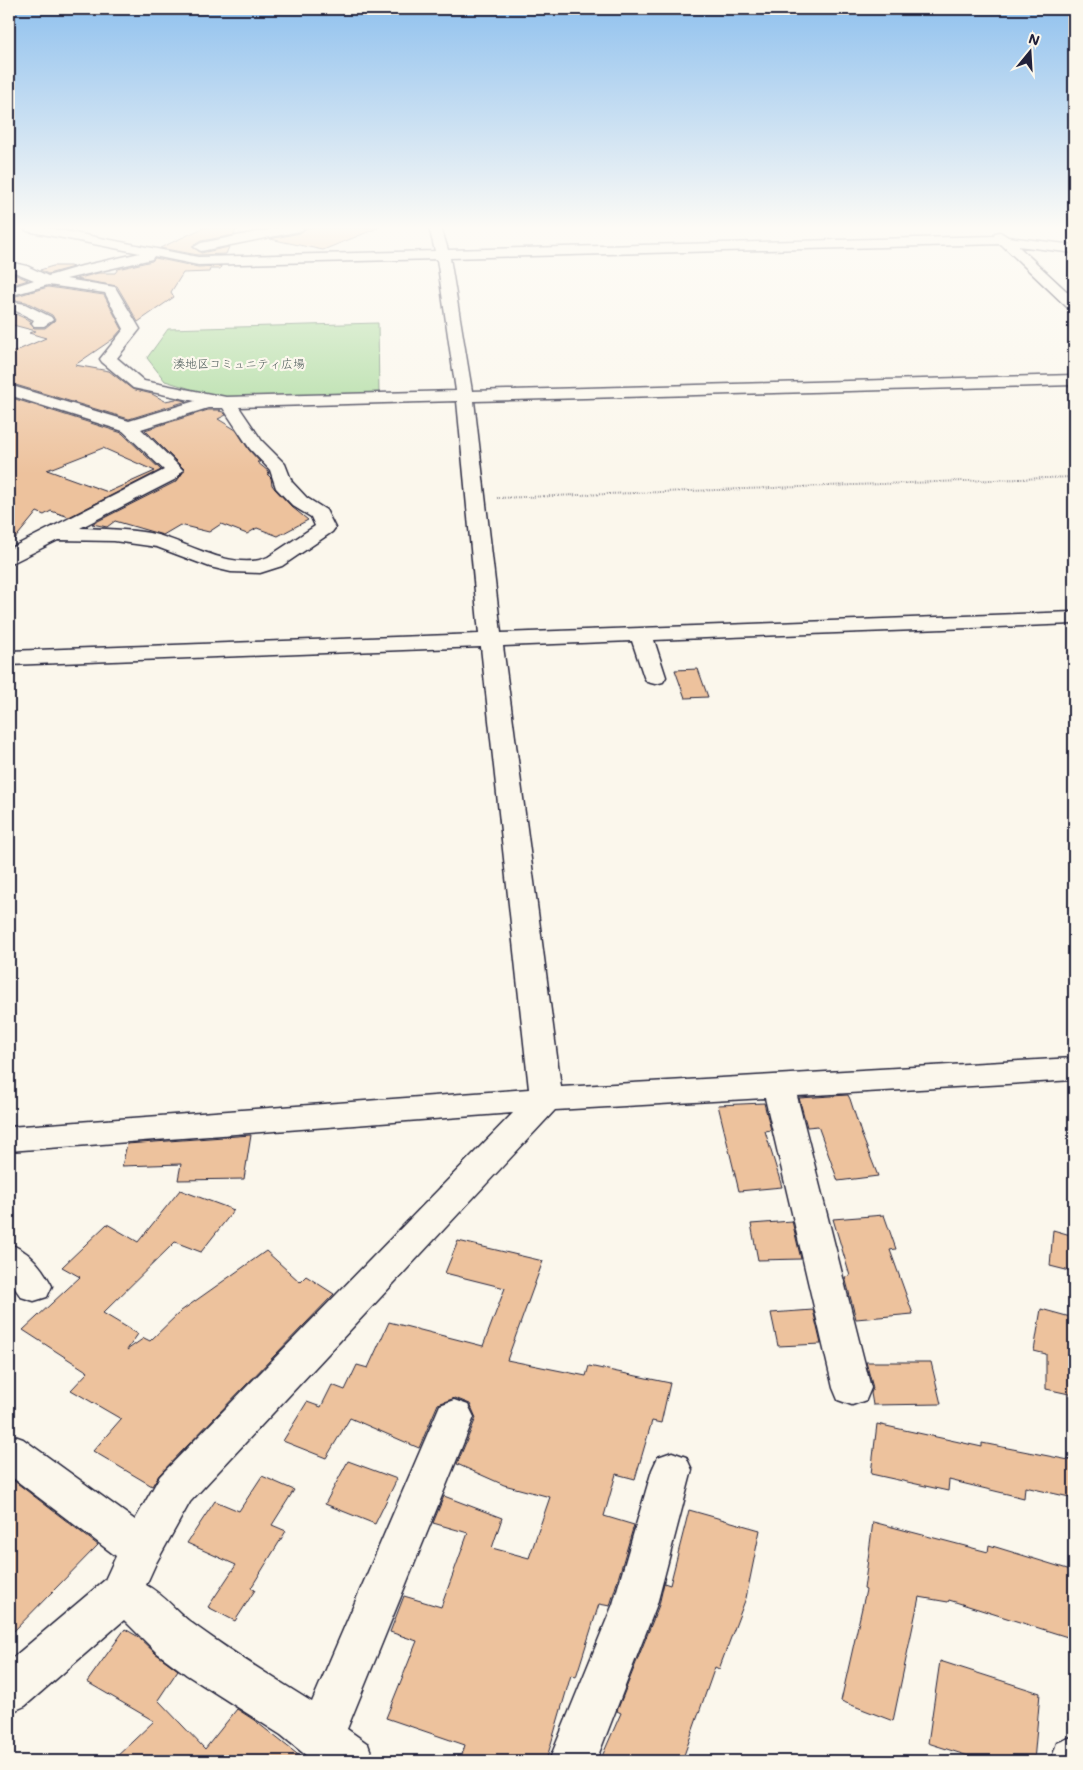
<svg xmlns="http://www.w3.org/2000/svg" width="1083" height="1770" font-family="Mali,'Klee One',sans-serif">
	<rect width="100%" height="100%" fill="#fbf7ec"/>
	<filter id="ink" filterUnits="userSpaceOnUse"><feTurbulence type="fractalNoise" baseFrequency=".02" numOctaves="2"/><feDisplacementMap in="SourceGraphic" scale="10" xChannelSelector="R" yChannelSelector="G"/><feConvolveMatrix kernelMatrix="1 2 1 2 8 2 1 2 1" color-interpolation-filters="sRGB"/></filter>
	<g filter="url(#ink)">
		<path fill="#a8d99a" stroke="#657e6a" d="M378,323L379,396L231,401L165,381L147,358L168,329Z"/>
		<path fill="#edc29d" stroke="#22223b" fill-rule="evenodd" d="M205,227H237L234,235L201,241L192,246L201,253L229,247L226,254L198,255L160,248Z
			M308,227H378V228L323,250L270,239L300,233Z
			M155,258L198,267L221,266L220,269H210L209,272L183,273L171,292L174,297L138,322L117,286L76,279L98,273H115L118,269L152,261Z
			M53,266H70L73,267L48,274L40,270Z
			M9,272L28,280L9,286Z
			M48,287L104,295L122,329L113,339L75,365L109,371L132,389L152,394L165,401L176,399L187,401L129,419L9,383V354L46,338L29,333L36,331L9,324V311L31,321L30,324L34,328H45L55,320L52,315L26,302L9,299V298Z
			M9,397L122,433L161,470L69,517L51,511L44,515L37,512L9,546ZM103,448L155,471L108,492L47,470Z
			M208,410H221L219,411L223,412L226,415L218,419L236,430L249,450L260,462H257L268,471L269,474H267L271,478L272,485L275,489L292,507L308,520L278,536L257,528L247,534L221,524L209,532L180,525L163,535L115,521L107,527L92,524L177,481L184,471V469L145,430Z
			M698,669L708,697L685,698L675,670Z
			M848,1095L850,1099L861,1133L878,1176L838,1181L818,1126L807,1127L799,1098Z
			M764,1103L771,1130L765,1131L782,1187L739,1191L718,1105Z
			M251,1135L244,1179L178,1180L181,1164L122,1166L127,1144Z
			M180,1190L234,1210L201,1252L175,1242L103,1313L138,1334L127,1350L144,1338L150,1341L181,1311L266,1251L300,1282L306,1276L334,1294L159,1475L152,1486L93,1451L121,1419L71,1390L88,1372L23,1330L80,1277L62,1267L107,1224L138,1242Z
			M884,1215L896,1249L890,1250L913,1314L856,1319L845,1277L850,1276L833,1219Z
			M792,1221L801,1259L758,1260L751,1224Z
			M1053,1230L1074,1236V1272L1050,1266Z
			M458,1241L543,1261L507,1360L586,1376L589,1366L670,1383L661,1423L652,1421L635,1479L616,1474L604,1516L634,1525L610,1606L599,1604L576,1677L571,1675L546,1761H460L465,1745L386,1718L417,1641L390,1632L404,1596L441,1607L468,1533L433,1523L444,1496L502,1518L492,1548L529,1558L550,1497L504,1485L457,1464L476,1418L470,1404L455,1398L438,1404L419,1448L350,1418L326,1458L283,1441L307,1402L321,1407L332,1385L345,1390L357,1365L368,1368L389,1322L483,1346L505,1288L445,1273Z
			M1041,1309L1074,1318V1395L1046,1389V1354L1034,1351Z
			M813,1310L821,1344L778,1346L771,1313Z
			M866,1362H931L941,1404L873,1405L871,1393L873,1388Z
			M877,1424L982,1447V1443L1074,1461V1498L1025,1487L1024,1498L949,1480L948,1491L871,1474Z
			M348,1461L397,1479L375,1524L325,1504Z
			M262,1476L294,1490L272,1525L286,1531L251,1588L255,1590L235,1621L208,1607L236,1565L187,1543L215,1501L239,1511Z
			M9,1477L98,1545L9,1636Z
			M689,1510L760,1530L746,1598L719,1669L715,1667L682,1761H600L621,1713L617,1711L659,1605L664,1583L670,1585Z
			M873,1522L988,1552L989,1545L1074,1571V1639L949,1600L948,1602L919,1597L893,1721L841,1701L866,1590L864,1589Z
			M125,1629L137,1636L155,1653L178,1670L158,1700L205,1749L237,1709L254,1720L306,1761H112L154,1721L87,1682Z
			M940,1661L1040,1693L1034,1761H984L928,1743Z"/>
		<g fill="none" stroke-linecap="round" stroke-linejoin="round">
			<g stroke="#22223b" stroke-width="3">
				<path id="minor" d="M21,227H44L198,257L435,251L429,227H441L448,250L994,236L995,233L1000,232L1008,237L1074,245V253L1018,246L1074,298V310L1069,309L1001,244L450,258L472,391L1074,375V385L474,401L501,633L1074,612V624L654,640L666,677L663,682L655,684L647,682L644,677L632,641L503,646L561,1087L1074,1058V1080L797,1096L871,1388L866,1400L852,1405L838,1400L833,1388L765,1098L555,1110L190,1502L156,1563L146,1585C165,1595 176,1612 193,1624C231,1652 272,1677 312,1702L440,1405L454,1400L468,1405L474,1417L347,1729L368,1744L374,1761H313L281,1735L187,1675L156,1652L124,1620L25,1706L9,1713V1661L105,1580L116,1556L9,1475V1434L23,1439L135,1520L160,1476L513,1113L9,1151V1127L529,1089L481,647L9,665V651L479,634L457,401L239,407L262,441L285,464L292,482L307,498L326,510L335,528L332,532L282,566L260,573L231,572L210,567L157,547L114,541L58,540L16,561L9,563V549L164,470L123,431L9,395V385L129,421L195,401L133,388L102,362L100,359L124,329L105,293L48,285L9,296V288L34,280L9,270V262L27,266L48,276L82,266L140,253L27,231ZM154,256L198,265L437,259L456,391L226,397L144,381L117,358L140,329L115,287L66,279L152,259ZM208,408H223L250,449L270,470L276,488L293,506L311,517L315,526L268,557C233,573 185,540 149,533C127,529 103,529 80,528L176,479L183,470L141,429Z
					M283,227H306L300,231L201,251L194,247L201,243Z
					M9,301L25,304L51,317L53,320L44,326H34L32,323L34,320L16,311L9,309Z
					M9,1244C30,1251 42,1267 52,1286L47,1297L34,1301L21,1297L9,1280Z
					M672,1452L686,1457L692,1470L657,1604L596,1761H549L613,1604L652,1470L658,1457Z
					M1074,1736V1761H1051L1057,1743Z"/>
			</g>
			<path stroke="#22223b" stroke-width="2" stroke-dasharray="0.5 2" stroke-linecap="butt" d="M497,498L1074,477"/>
			<use href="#minor" fill="#fbf7ec" fill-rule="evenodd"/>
		</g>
	</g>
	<linearGradient id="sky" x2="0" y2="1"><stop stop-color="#90c1ee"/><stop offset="0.48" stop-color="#fdfbf6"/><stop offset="1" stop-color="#fdfbf6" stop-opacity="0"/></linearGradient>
	<rect width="1083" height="474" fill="url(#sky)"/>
	<g text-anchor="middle" stroke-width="4.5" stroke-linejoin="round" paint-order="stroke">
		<g font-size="12" fill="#4a5958" stroke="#fbf7ec">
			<text x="239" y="368">湊地区コミュニティ広場</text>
		</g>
	</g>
	<rect width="1083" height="1770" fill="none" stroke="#fbf7ec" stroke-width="30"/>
	<rect x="15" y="15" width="1053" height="1740" fill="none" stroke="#22223b" stroke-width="2" filter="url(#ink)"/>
	<g transform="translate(1030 52) rotate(18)" stroke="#fbf7ec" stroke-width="4" paint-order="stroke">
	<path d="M0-4L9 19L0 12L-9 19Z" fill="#22223b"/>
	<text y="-8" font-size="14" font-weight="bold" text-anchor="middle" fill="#22223b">N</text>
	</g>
</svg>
